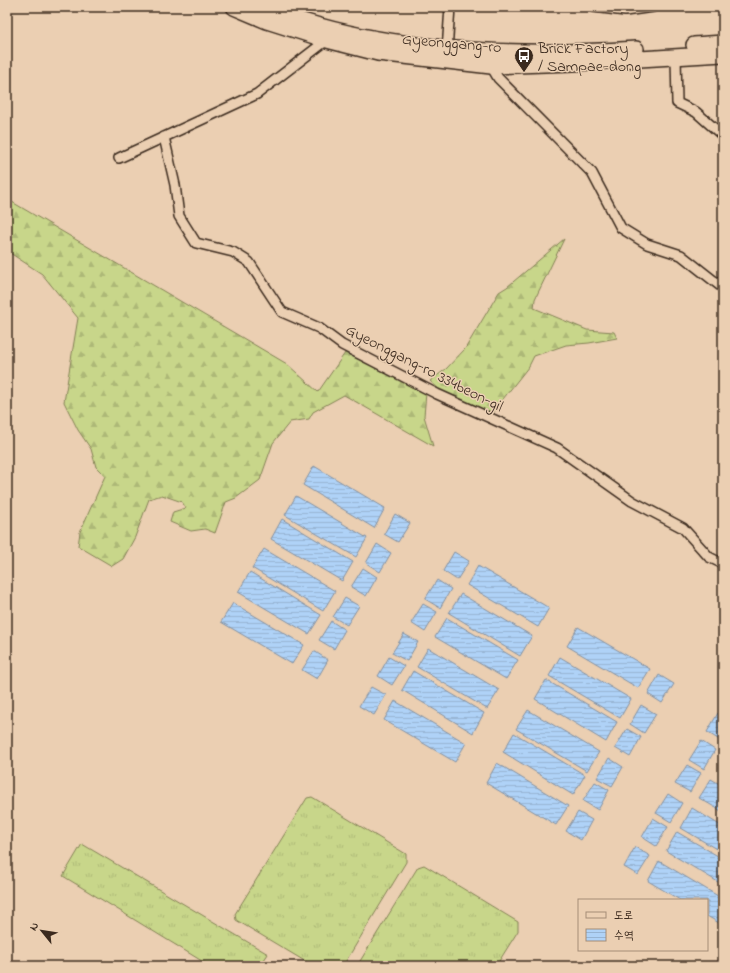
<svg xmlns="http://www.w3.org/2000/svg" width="730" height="973" font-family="'Indie Flower','Poor Story',sans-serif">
	<defs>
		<pattern id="grass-tufts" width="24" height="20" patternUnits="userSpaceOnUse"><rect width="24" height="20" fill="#c8d68a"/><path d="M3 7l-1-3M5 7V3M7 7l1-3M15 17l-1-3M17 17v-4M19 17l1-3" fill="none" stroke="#adb877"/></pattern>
		<pattern id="forest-firs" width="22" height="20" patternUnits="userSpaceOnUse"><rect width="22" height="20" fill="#c8d68a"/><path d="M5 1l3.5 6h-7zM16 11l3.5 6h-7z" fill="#adb877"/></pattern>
		<pattern id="water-rules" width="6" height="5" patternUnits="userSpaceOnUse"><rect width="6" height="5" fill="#afd2f7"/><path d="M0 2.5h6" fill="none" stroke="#97b4d3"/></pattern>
	</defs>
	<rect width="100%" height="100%" fill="#ebcfb2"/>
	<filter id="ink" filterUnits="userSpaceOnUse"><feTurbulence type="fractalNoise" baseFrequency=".025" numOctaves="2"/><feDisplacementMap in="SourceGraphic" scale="8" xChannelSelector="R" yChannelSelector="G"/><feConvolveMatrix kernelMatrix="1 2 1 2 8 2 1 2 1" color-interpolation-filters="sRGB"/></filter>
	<g filter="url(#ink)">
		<path fill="url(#grass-tufts)" stroke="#828054" d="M312,797L406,854V862L343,966H313L236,920L235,914L307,798Z
			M82,844L268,954L260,966H210L63,876Z
			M424,865L518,922V931L496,966H357L418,867Z"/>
		<path fill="url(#forest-firs)" stroke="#828054" d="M7,199L287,364L318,392L345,353L426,393L424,416L433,446L344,395L313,412L309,419L290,422L273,443L260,480L236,498L226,502L215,533L205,529L191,531L170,522L173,512L186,508L182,502L162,495L149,499L135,537L123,559L112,566L78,546L80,532L105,476L96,467L91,449L78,430L64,402L78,318L42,274L7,251Z
			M564,239L535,299L534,308L587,330L614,332L617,338L589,343L566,345L534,356L529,366L492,413L441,391L430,381L446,369L465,349L499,292L507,287Z"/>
		<path fill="url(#water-rules)" stroke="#818fa0" d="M314,466L385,508L374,528L303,485Z
			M296,496L367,538L356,557L285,515Z
			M395,514L410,523L398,542L384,534Z
			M282,519L353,562L342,581L271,539Z
			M377,544L391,553L380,572L366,563Z
			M264,549L335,591L323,611L252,568Z
			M454,552L469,561L457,580L443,571Z
			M478,566L549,608L538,627L467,585Z
			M363,568L377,577L366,596L351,587Z
			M250,572L321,615L309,634L238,592Z
			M437,580L451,589L440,608L425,599Z
			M461,594L532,636L520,656L449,613Z
			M345,598L359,606L347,625L333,617Z
			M233,603L304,645L292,664L221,622Z
			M423,604L437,612L425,632L411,623Z
			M447,618L518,660L506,679L435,637Z
			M331,621L345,630L334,649L319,640Z
			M578,627L650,669L638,688L567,646Z
			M404,634L418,642L407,661L392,653Z
			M428,648L499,690L487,709L417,667Z
			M314,651L328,660L317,679L302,670Z
			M389,657L404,666L392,685L378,676Z
			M560,657L631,699L620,718L549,676Z
			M413,671L484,713L473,733L402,690Z
			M659,675L674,684L662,703L648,694Z
			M546,680L617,722L606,742L535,699Z
			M371,687L386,695L374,715L359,706Z
			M395,701L466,743L455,762L384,720Z
			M641,705L656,714L644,733L630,724Z
			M528,710L599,752L587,771L516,729Z
			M718,713L723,716V738L721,741L707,732Z
			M627,729L641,737L630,757L615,748Z
			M514,733L585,775L573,795L503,752Z
			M701,741L715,750L704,769L689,760Z
			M609,758L623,767L612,786L597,778Z
			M497,763L568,806L556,825L486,783Z
			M687,765L701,773L690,792L675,784Z
			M711,779L723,786V812L699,798Z
			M595,782L609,790L598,810L583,801Z
			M668,794L682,803L671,822L656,813Z
			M692,808L723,827V853L681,828Z
			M578,812L592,820L581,840L566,831Z
			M653,818L668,827L656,846L642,837Z
			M677,832L723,859V885L666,851Z
			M635,847L650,856L638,875L624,867Z
			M659,861L723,899V916L719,923L707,916V900H680L648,881Z"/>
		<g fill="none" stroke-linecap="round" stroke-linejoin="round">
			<g stroke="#3b2a1e" stroke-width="12">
				<path id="street" d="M594,7L625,11L653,7
					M447,51L450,7
					M676,57L677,103L696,112L723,136
					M491,66L498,78L592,173L621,228L647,244L681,255L723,288
					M164,137L175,185L179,216L196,243L233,252L249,262L282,312L319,328L342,345L437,394L557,448L632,501L683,528L709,557L723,564
					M119,158L257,94L327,40"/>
			</g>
			<g stroke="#3b2a1e" stroke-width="18">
				<path id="primary" d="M234,7L267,21L327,40L378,53L491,66L573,63L723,54
					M263,7C377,53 515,57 636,49
					M694,45L723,43"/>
			</g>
			<use href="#street" stroke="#ebcfb2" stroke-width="9"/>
			<use href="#primary" stroke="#ebcfb2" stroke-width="15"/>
		</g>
	</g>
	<defs>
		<g id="bus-pin" transform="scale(1)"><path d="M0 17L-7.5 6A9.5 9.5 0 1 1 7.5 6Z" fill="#3b2a1e" stroke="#ebcfb2"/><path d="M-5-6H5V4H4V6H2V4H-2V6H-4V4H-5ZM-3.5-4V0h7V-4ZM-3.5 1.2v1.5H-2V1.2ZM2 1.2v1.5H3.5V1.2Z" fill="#fff"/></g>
	</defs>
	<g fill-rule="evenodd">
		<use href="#bus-pin" x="524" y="56"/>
	</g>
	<g text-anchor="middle" stroke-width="3" stroke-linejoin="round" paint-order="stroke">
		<g font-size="16" fill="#3b2a1e" stroke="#ebcfb2">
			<text transform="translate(452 42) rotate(5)" y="6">Gyeonggang-ro</text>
			<text transform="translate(425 367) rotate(27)" y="6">Gyeonggang-ro 334beon-gil</text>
		</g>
		<g font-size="16" fill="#3b2a1e" stroke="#ebcfb2" text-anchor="start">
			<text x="538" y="53">Brick Factory<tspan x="538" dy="18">/ Sampae-dong</tspan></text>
		</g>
	</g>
	<rect width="730" height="973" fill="none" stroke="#ebcfb2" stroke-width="24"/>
	<rect x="12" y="12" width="706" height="949" fill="none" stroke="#3b2a1e" stroke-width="1.5" filter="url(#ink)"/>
	<rect x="578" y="899" width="130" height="52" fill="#ebcfb2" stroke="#a58d77"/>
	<rect x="586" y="912" width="20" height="6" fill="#ebcfb2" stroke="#a58d77"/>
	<text x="614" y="919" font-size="12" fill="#3b2a1e">도로</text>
	<rect x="586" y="929" width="20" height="12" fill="url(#water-rules)" stroke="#a58d77"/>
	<text x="614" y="939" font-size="12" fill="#3b2a1e">수역</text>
	<g transform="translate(42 931) rotate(300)" stroke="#ebcfb2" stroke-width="3" paint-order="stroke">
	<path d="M0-3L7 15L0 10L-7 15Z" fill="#3b2a1e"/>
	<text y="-6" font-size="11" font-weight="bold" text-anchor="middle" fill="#3b2a1e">N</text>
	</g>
</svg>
